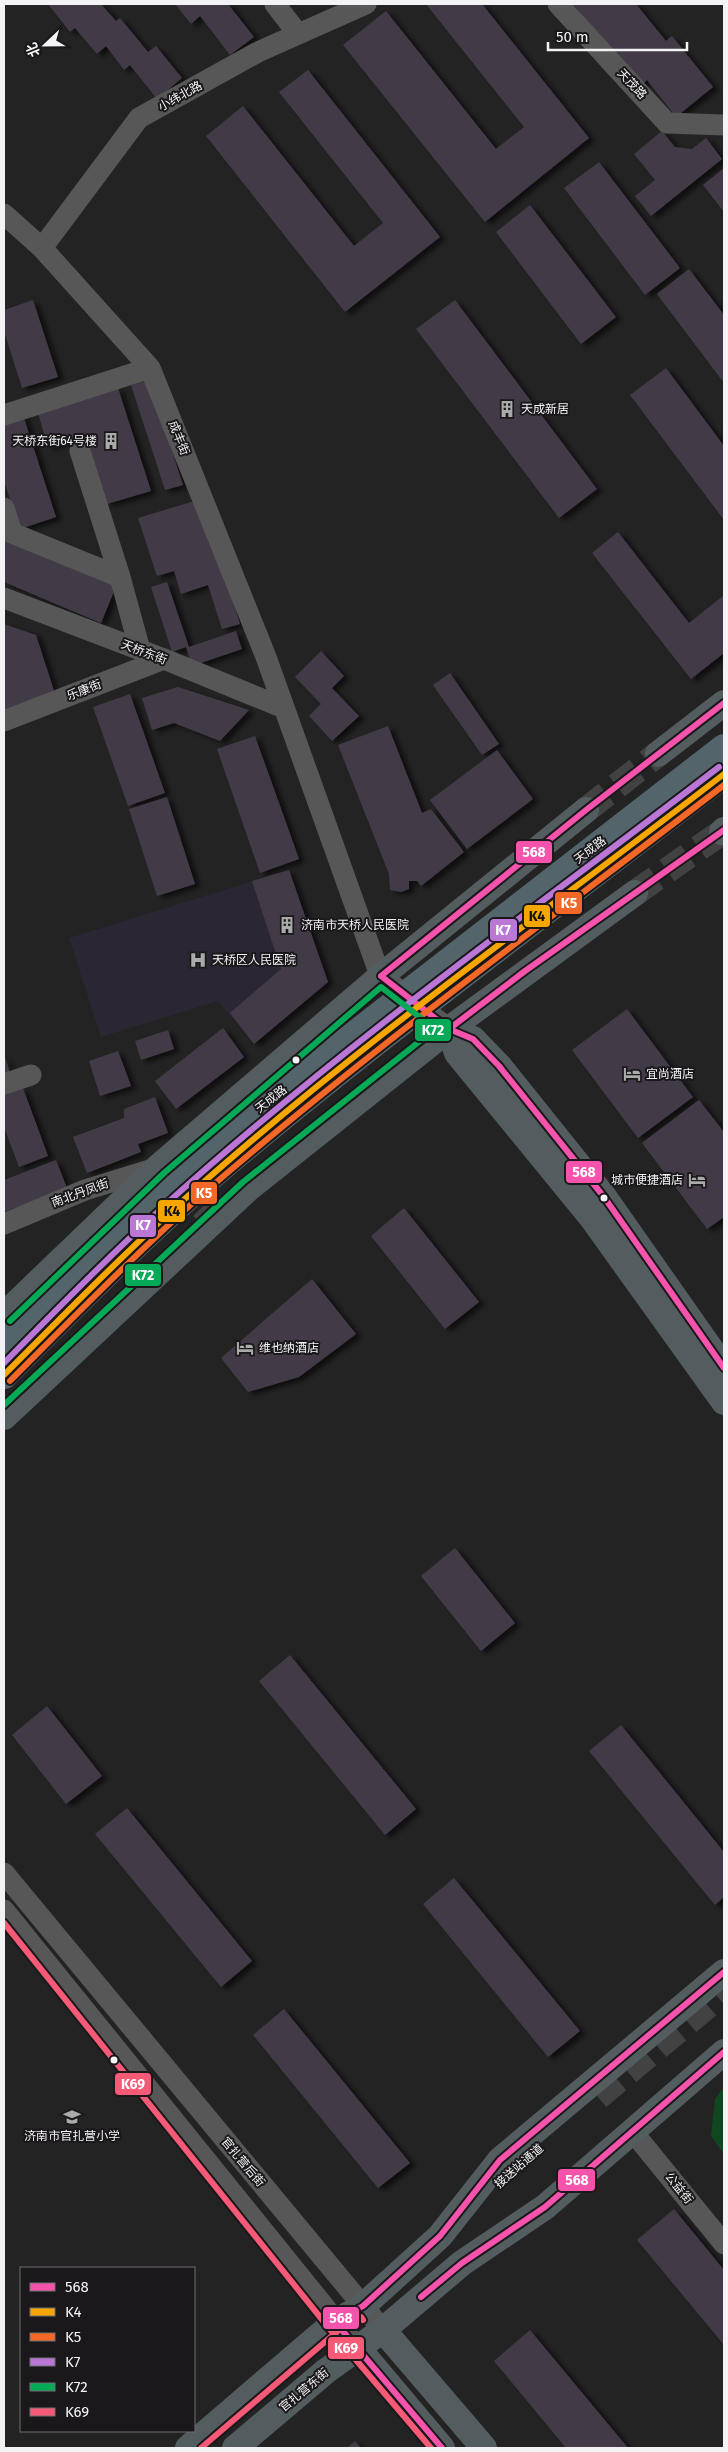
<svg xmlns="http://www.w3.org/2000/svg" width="728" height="2452" font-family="'Fira Sans','Noto Sans SC',sans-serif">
	<defs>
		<filter id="shadow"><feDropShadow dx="5.5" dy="3" stdDeviation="2.5" flood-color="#0009"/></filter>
	</defs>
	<rect width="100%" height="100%" fill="#232323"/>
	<path fill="#2b2633" d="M289,870L328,982L254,1044L218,1001L101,1037L69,938Z"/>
	<path fill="#10471e" d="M724,2087V2154L711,2136L715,2099Z"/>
	<path fill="#433b47" filter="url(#shadow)" d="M48,4H101L116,21L120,18L148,52L156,46L182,78L157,99L130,65L124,70L106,46L97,54L75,28L70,32Z
		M175,4H228L254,37L230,55L200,16L191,24Z
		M426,4H482L589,138L485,222L343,45L386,11L496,149L524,127Z
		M573,4H636L666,41L672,36L713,87L676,117L647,80L640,86Z
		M308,70L440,237L345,312L206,136L243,106L354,246L383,223L279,92Z
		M662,131L675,147L692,149L706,138L722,159L651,216L635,196L655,180L634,154Z
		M599,162L680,268L645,295L564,188Z
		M724,168V212L703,185Z
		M530,205L616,317L581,344L496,232Z
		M689,269L724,315V383L657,294Z
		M33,300L58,377L22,388L4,331V310Z
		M455,300L597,489L559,518L416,329Z
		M666,368L724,446V520L630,395Z
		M149,380L183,485L165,490L131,385Z
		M118,388L151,491L107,504L86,435L48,447L38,413Z
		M23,415L56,517L20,529L4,481V421Z
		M201,499L240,624L222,629L208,585L181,594L174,571L157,576L138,518Z
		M618,532L689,623L724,595V653L691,679L592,553Z
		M4,537L117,584L101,623L4,582Z
		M167,582L189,647L236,631L242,649L192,666L186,647L172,652L151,587Z
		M4,624L36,635L55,694L4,710Z
		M321,651L344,676L332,688L359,716L332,741L309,716L321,704L295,677Z
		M450,673L499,744L482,755L433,685Z
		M178,687L249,710L220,741L174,723L152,730L142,698Z
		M130,694L165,793L128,806L93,707Z
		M388,726L422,813L431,809L464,852L421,886L417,881H409V889L401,892L390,890L389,874L338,745Z
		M255,736L299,859L260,873L217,749Z
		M497,750L533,799L467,849L430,800Z
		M167,797L195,884L157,896L129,809Z
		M289,870L328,982L254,1044L230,1013L281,969L252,881Z
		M627,1009L693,1097L638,1138L572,1050Z
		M223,1028L244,1057L176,1109L155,1081Z
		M168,1030L174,1049L141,1060L135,1041Z
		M118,1051L131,1086L100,1096L89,1061Z
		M4,1054L11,1076L4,1079Z
		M23,1088L48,1156L19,1167L4,1127V1095Z
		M155,1097L168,1133L138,1144L141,1152L87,1173L73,1137L124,1118V1109Z
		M699,1100L724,1132V1217L707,1229L642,1143Z
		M56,1160L67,1188L4,1212V1180Z
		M404,1208L479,1302L445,1329L371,1236Z
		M312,1279L356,1334L299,1377L248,1392L221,1358Z
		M455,1548L515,1623L481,1651L421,1576Z
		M290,1655L416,1809L385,1835L259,1681Z
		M47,1706L102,1776L66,1804L12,1735Z
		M621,1725L724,1852V1897L715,1905L589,1751Z
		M127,1808L252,1961L221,1987L95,1834Z
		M454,1878L580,2031L548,2057L423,1904Z
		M284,2009L410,2163L378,2188L253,2035Z
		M674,2209L724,2270V2345L637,2240Z
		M530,2330L628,2448H566L494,2361Z
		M355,2441L361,2448H347Z"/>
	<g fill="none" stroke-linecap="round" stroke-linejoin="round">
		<path stroke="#424242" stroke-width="21" stroke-dasharray="21 11" stroke-linecap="butt" d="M178,1186L213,1221"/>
		<path stroke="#424242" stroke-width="26" stroke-dasharray="26 13" stroke-linecap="butt" d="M586,810L658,754
			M635,893L722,832
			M598,2097L724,1992"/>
		<path stroke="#585758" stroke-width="21" d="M275,4L298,34
			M558,4L667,123L724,125
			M4,214L42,248L150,368L266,657L377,967L381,976L449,1029
			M42,248L139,118L258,52L366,4
			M4,415L150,368
			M80,451L120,577
			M4,508L12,533L120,577L140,650
			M4,598L164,659L284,708
			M4,721L164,659
			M4,1084L31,1075
			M4,1224L85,1190L156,1168
			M4,1873L383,2330
			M4,1910L357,2347
			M633,2132L724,2244"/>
		<path stroke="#535d5f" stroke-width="26" d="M658,754L724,703
			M722,832L724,830
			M449,1029L457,1053L592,1218L724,1402
			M449,1029L473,1039L499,1066L604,1197L724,1368
			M4,1315L158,1167L381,976L586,810
			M4,1417L249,1188L449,1029L635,893
			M383,2330L484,2448
			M357,2347L442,2448
			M188,2448L335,2322L363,2306L440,2236L500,2160L724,1972
			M235,2448L326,2371L383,2330L462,2263L545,2207L724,2052"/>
		<path stroke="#53656a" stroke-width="28" d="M4,1345L182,1172L236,1127L724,748
			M4,1375C76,1303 148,1229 226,1163C387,1028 558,903 724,774"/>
		<g stroke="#1a181a" stroke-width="10">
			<path id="bus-1" d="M724,703L586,810L381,976L449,1029L473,1039L499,1066L604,1197L724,1368
				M449,1029L525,971L724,830
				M421,2297L462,2263L545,2207L724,2052
				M442,2448L335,2322L363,2306L440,2236L500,2160L724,1972"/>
		</g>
		<g stroke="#1a181a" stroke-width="10">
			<path id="bus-2" d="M4,1375C67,1312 130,1247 197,1188C364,1040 548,910 724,774"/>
		</g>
		<g stroke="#1a181a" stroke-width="10">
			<path id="bus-3" d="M10,1381C74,1317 137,1252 205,1192C371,1048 550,919 724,785"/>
		</g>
		<g stroke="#1a181a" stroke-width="10">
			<path id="bus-4" d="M4,1363C65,1301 127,1238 192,1181C360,1033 542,903 719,767"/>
		</g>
		<g stroke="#1a181a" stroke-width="10">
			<path id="bus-5" d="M4,1405L243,1182L435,1029L381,987L164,1173L10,1321"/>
		</g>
		<g stroke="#1a181a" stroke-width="10">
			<path id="bus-6" d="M4,1923L328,2327L431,2448
				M201,2448L340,2329L361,2317L363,2320"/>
		</g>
		<use href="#bus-1" stroke="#f653ac" stroke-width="6"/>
		<use href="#bus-2" stroke="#f7a600" stroke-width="6"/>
		<use href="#bus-3" stroke="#f36827" stroke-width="6"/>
		<use href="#bus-4" stroke="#ba77d6" stroke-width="6"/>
		<use href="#bus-5" stroke="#06aa56" stroke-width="6"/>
		<use href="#bus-6" stroke="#f75a77" stroke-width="6"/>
	</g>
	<defs>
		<g id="building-bare" transform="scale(1.35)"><path d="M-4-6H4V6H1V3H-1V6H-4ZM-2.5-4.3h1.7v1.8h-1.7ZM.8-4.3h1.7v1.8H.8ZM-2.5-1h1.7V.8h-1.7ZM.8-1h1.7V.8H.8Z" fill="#aaaaab" stroke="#1a181a" stroke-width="2.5" paint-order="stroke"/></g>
		<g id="hospital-bare" transform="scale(1.35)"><path d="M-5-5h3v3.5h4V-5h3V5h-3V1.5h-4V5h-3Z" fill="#aaaaab" stroke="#1a181a" stroke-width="2.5" paint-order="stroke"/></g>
		<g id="hotel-bare" transform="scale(1.35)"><path d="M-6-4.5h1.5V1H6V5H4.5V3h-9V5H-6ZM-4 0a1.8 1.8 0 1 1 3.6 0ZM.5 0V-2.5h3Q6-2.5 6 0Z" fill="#aaaaab" stroke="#1a181a" stroke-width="2.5" paint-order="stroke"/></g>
		<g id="school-bare" transform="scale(1.35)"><path d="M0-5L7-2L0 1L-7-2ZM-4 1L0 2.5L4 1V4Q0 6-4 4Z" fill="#aaaaab" stroke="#1a181a" stroke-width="2.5" paint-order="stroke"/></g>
	</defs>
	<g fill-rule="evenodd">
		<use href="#building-bare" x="507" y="409"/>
		<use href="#building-bare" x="111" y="441"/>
		<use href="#building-bare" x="287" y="925"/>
		<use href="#hospital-bare" x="198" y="960"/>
		<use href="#hotel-bare" x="632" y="1074"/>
		<use href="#hotel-bare" x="697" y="1180"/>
		<use href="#hotel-bare" x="245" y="1348"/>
		<use href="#school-bare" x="72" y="2117"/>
	</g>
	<g fill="#f3f2f4" stroke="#1a181a" stroke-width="2">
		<circle cx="296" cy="1060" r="4.5"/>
		<circle cx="604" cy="1198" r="4.5"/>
		<circle cx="114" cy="2060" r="4.5"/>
	</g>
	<g text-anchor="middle" stroke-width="4" stroke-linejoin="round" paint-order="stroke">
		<g font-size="12" fill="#f3f2f4" stroke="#1a181a">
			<text transform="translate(632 84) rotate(47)" y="4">天茂路</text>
			<text transform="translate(180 96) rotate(-29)" y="4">小纬北路</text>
			<text transform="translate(179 438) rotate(68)" y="4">成丰街</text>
			<text transform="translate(144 652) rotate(21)" y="4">天桥东街</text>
			<text transform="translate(84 690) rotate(-21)" y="4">乐康街</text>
			<text transform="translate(590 850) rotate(-37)" y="4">天成路</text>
			<text transform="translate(271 1099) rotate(-38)" y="4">天成路</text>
			<text transform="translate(80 1193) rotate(-20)" y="4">南北丹凤街</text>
			<text transform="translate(243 2162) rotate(50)" y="4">官扎营后街</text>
			<text transform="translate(519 2166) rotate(-41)" y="4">接送站通道</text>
			<text transform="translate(679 2188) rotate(51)" y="4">公益街</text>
			<text transform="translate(304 2390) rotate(-40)" y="4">官扎营东街</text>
		</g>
		<g font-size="12" fill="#f3f2f4" stroke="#1a181a" text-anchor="start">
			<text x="521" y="413">天成新居</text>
			<text x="97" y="445" text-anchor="end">天桥东街64号楼</text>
			<text x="301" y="929">济南市天桥人民医院</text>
			<text x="212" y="964">天桥区人民医院</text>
			<text x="646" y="1078">宜尚酒店</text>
			<text x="683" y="1184" text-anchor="end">城市便捷酒店</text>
			<text x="259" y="1352">维也纳酒店</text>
			<text x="72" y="2140" text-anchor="middle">济南市官扎营小学</text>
		</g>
	</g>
	<g stroke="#1a181a" stroke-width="2">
		<rect x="515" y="840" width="38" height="24" rx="5" fill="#f653ac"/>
		<rect x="554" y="891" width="29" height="24" rx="5" fill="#f36827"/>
		<rect x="523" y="904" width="28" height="24" rx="5" fill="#f7a600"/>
		<rect x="489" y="918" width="29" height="24" rx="5" fill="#ba77d6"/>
		<rect x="414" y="1018" width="38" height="24" rx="5" fill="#06aa56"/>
		<rect x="565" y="1160" width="38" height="24" rx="5" fill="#f653ac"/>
		<rect x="190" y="1181" width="28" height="24" rx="5" fill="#f36827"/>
		<rect x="157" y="1199" width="29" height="24" rx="5" fill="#f7a600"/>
		<rect x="129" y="1214" width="28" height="24" rx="5" fill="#ba77d6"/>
		<rect x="124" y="1263" width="38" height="24" rx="5" fill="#06aa56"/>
		<rect x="114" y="2072" width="38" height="24" rx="5" fill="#f75a77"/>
		<rect x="557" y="2168" width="39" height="24" rx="5" fill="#f653ac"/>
		<rect x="322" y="2306" width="38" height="24" rx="5" fill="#f653ac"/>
		<rect x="327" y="2336" width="38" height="24" rx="5" fill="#f75a77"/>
	</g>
	<g font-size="14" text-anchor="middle" font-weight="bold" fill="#fff">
		<text x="534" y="857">568</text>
		<text x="569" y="908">K5</text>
		<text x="503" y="935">K7</text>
		<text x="433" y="1035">K72</text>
		<text x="584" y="1177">568</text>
		<text x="204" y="1198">K5</text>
		<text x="143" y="1230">K7</text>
		<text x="143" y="1280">K72</text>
		<text x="133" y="2089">K69</text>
		<text x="577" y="2185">568</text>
		<text x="341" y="2323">568</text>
		<text x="346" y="2353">K69</text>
	</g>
	<g font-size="14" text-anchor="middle" font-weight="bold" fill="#111">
		<text x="537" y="921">K4</text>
		<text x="172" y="1216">K4</text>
	</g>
	<rect width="728" height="2452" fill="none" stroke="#f3f2f4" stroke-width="10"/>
	<rect x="20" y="2267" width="175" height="165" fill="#1a181a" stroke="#716f71"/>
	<rect x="30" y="2283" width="25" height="8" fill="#f653ac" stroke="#716f71"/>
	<text x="65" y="2292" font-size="15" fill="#f3f2f4">568</text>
	<rect x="30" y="2308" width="25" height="8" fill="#f7a600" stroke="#716f71"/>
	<text x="65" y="2317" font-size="15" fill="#f3f2f4">K4</text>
	<rect x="30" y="2333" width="25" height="8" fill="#f36827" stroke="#716f71"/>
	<text x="65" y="2342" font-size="15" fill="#f3f2f4">K5</text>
	<rect x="30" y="2358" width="25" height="8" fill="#ba77d6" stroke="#716f71"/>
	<text x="65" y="2367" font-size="15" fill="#f3f2f4">K7</text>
	<rect x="30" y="2383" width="25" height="8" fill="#06aa56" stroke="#716f71"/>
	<text x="65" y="2392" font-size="15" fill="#f3f2f4">K72</text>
	<rect x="30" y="2408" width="25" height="8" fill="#f75a77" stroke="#716f71"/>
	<text x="65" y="2417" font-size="15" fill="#f3f2f4">K69</text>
	<g transform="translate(45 45) rotate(248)" stroke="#1a181a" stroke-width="4" paint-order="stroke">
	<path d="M0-4L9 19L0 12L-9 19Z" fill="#f3f2f4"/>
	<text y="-8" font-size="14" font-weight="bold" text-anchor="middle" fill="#f3f2f4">北</text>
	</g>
	<path d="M548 42v8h139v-8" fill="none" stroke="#f3f2f4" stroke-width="2.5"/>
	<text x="556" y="42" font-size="15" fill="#f3f2f4" stroke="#1a181a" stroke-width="4" paint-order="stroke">50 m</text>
</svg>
